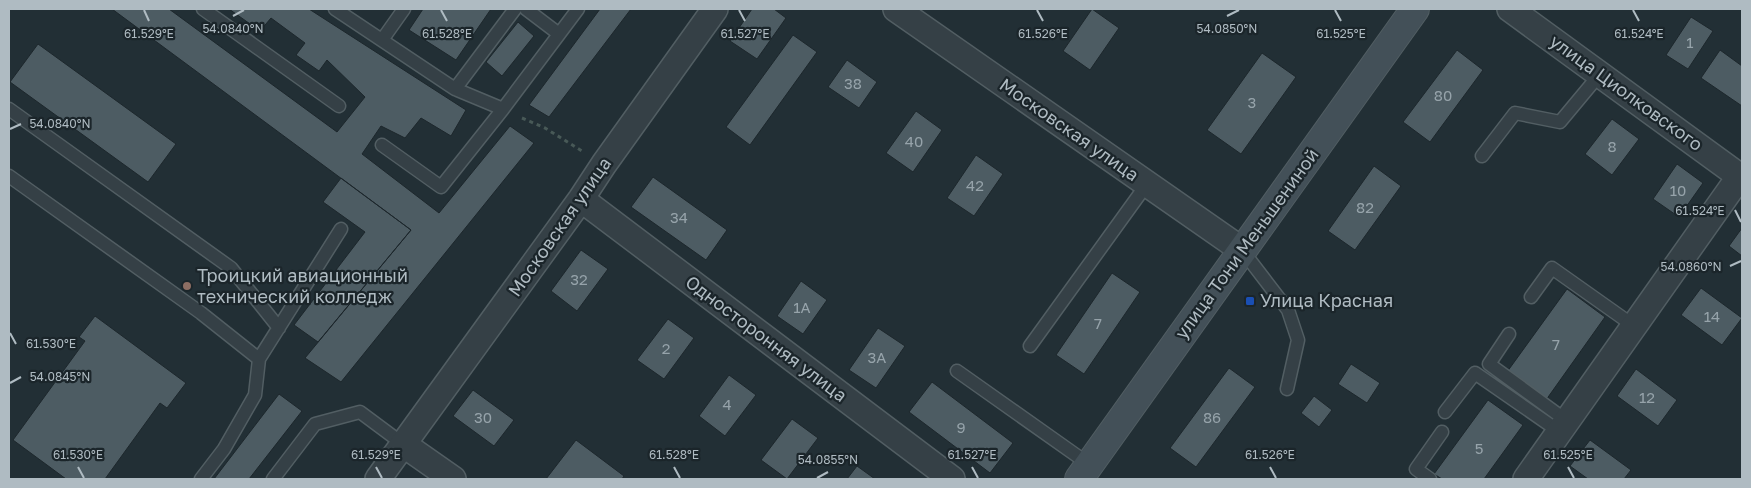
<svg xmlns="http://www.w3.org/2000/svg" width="1751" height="488" font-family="'Golos Text',sans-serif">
	<rect width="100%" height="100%" fill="#222f35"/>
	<path fill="#4d5c63" stroke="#1d272c" d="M112,9H169L337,132L365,97L327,60L319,71L296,55L305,43L271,18L260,31L229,9H309L466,110L451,136L421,118L405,138L381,126L362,154L439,213L510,126L534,143L341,382L305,358L411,230Z
		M423,9H491L456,60L409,30Z
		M600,9H631L549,117L529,105Z
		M752,9H774L786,18L757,59L730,41Z
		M1092,9L1119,28L1090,70L1063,51Z
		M1691,17L1713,31L1688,69L1666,55Z
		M518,22L534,36L502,76L486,62Z
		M793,35L817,52L750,145L726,127Z
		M38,44L176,144L148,182L10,82Z
		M1457,50L1483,70L1430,142L1403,122Z
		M1720,50L1742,66V106L1701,78Z
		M1262,53L1296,77L1241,154L1207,130Z
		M847,60L877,82L859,108L828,87Z
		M916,111L942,130L913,172L886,153Z
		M1612,119L1639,139L1612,175L1585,154Z
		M976,155L1003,174L974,216L947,198Z
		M1677,164L1703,183L1679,217L1653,199Z
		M1374,166L1401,186L1355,250L1328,231Z
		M653,177L727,230L706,260L631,207Z
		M341,178L411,230L318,342L294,325L365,232L323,202Z
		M1742,228V256L1729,246Z
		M581,250L608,269L577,311L551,291Z
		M1112,273L1140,292L1084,374L1056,355Z
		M801,281L827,300L803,334L777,316Z
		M1701,288L1742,318L1722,345L1681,315Z
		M1567,289L1605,317L1546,400L1507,372Z
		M95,316L186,383L167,408L160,403L105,479H66L13,440L85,341L79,337Z
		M668,319L694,338L664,379L637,360Z
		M878,328L905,346L876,388L849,370Z
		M1351,364L1380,383L1367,403L1338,384Z
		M1229,368L1255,387L1196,467L1170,448Z
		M1636,369L1677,400L1658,426L1617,396Z
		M729,375L756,395L725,436L699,416Z
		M932,382L1013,443L990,473L909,412Z
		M473,390L514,420L494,446L453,416Z
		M279,394L302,411L249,479H214Z
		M1314,396L1332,410L1319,427L1301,413Z
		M1488,400L1523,425L1484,479H1442L1434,474Z
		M792,419L818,438L787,479L761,460Z
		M576,440L624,476L622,479H546Z
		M1590,440L1631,470L1624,479H1588L1570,466Z
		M857,466L875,479H847Z"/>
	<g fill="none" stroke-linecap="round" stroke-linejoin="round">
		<g stroke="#525e63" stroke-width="15">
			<path id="lane" d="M203,9L339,106
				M335,9L455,89L503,109
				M526,9L559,34
				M382,40L404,9
				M455,89L515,9
				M9,109L231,268L279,328
				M382,145L441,187L503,109L578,9
				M1482,156L1515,113L1560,122L1600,74
				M9,176L201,313L259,359L255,395L224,449L201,479
				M1242,250L1288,310L1298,340L1287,389
				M1531,297L1552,268L1634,326
				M1509,334L1489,364L1567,421
				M1030,346L1147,184
				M259,359L341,229
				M957,371L1090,465
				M1445,412L1475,373L1560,432
				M273,479L315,424L360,412L403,444
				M1430,479L1416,469L1442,432"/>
		</g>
		<g stroke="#525e63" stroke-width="28">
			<path id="street" d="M896,9L1242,250
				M1510,9L1742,178
				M581,199L952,479
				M403,444L453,479
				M378,479L581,199L604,164L715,9
				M1526,479L1740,176"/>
		</g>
		<g stroke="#525e63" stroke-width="30">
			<path id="secondary" d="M1079,479L1415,9"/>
		</g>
		<path stroke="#485957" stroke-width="3" stroke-dasharray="4 4" stroke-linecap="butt" d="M522,118L545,128L582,151"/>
		<use href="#lane" stroke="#354046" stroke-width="12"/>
		<use href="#street" stroke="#354046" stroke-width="25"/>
		<use href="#secondary" stroke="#435058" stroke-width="28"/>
	</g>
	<path fill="none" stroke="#afbbc2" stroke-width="2" d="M144,10L149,21M441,10L447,21M739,10L745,21M1037,10L1043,21M1335,10L1341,21M1633,10L1639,21M233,16L244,10M1227,16L1239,10M10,129L21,124M1735,210L1741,222M1730,266L1741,261M10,333L16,344M10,383L21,377M78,467L84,478M376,467L382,478M674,467L680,478M972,467L978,478M1270,467L1276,478M1568,467L1574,478M817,478L828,472"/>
	<circle fill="#8d6e63" stroke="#1b252a" stroke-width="2" cx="187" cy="286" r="5"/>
	<rect fill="#1a4fb4" stroke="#1b252a" stroke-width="2" x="1245" y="296" width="10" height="10" rx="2.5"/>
	<g text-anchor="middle" stroke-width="4.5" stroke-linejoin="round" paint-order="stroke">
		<g font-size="15" fill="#96a3aa">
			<text x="1690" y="48">1</text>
			<text x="853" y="89">38</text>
			<text x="1443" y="101">80</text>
			<text x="1252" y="108">3</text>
			<text x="914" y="147">40</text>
			<text x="1612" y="152">8</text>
			<text x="975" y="191">42</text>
			<text x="1678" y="196">10</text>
			<text x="1365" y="213">82</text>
			<text x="679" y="223">34</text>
			<text x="579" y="285">32</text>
			<text x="802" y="313">1А</text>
			<text x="1712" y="322">14</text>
			<text x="1098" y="329">7</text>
			<text x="1556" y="350">7</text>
			<text x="666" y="354">2</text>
			<text x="877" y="363">3А</text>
			<text x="1647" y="403">12</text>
			<text x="727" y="410">4</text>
			<text x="483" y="423">30</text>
			<text x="1212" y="423">86</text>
			<text x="961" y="433">9</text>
			<text x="1479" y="454">5</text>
		</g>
		<g font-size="18" fill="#afbbc2" stroke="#1b252a">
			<text transform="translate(1626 93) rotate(36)" y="6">улица Циолковского</text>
			<text transform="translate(1069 130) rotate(35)" y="6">Московская улица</text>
			<text transform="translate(560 227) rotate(-55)" y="6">Московская улица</text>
			<text transform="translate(1247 244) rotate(-54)" y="6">улица Тони Меньшениной</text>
			<text transform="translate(766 339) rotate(37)" y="6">Односторонняя улица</text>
		</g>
		<g font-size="18" fill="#afbbc2" stroke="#1b252a" text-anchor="start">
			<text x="197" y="282">Троицкий авиационный<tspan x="197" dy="21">технический колледж</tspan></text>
			<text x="1260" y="307">Улица Красная</text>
		</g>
	</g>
	<g font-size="12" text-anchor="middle" fill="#afbbc2" stroke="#1b252a" stroke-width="4.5" stroke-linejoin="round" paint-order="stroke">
		<text x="233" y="33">54.0840°N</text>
		<text x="1227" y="33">54.0850°N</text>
		<text x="149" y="38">61.529°E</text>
		<text x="447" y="38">61.528°E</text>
		<text x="745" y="38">61.527°E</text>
		<text x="1043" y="38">61.526°E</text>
		<text x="1341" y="38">61.525°E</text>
		<text x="1639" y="38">61.524°E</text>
		<text x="60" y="128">54.0840°N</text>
		<text x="1700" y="215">61.524°E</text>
		<text x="1691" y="271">54.0860°N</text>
		<text x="51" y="348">61.530°E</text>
		<text x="60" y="381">54.0845°N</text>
		<text x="78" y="459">61.530°E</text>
		<text x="376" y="459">61.529°E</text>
		<text x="674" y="459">61.528°E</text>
		<text x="972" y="459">61.527°E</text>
		<text x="1270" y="459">61.526°E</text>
		<text x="1568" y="459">61.525°E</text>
		<text x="828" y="464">54.0855°N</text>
	</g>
	<rect width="1751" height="488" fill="none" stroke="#afbbc2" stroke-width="20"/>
</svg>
